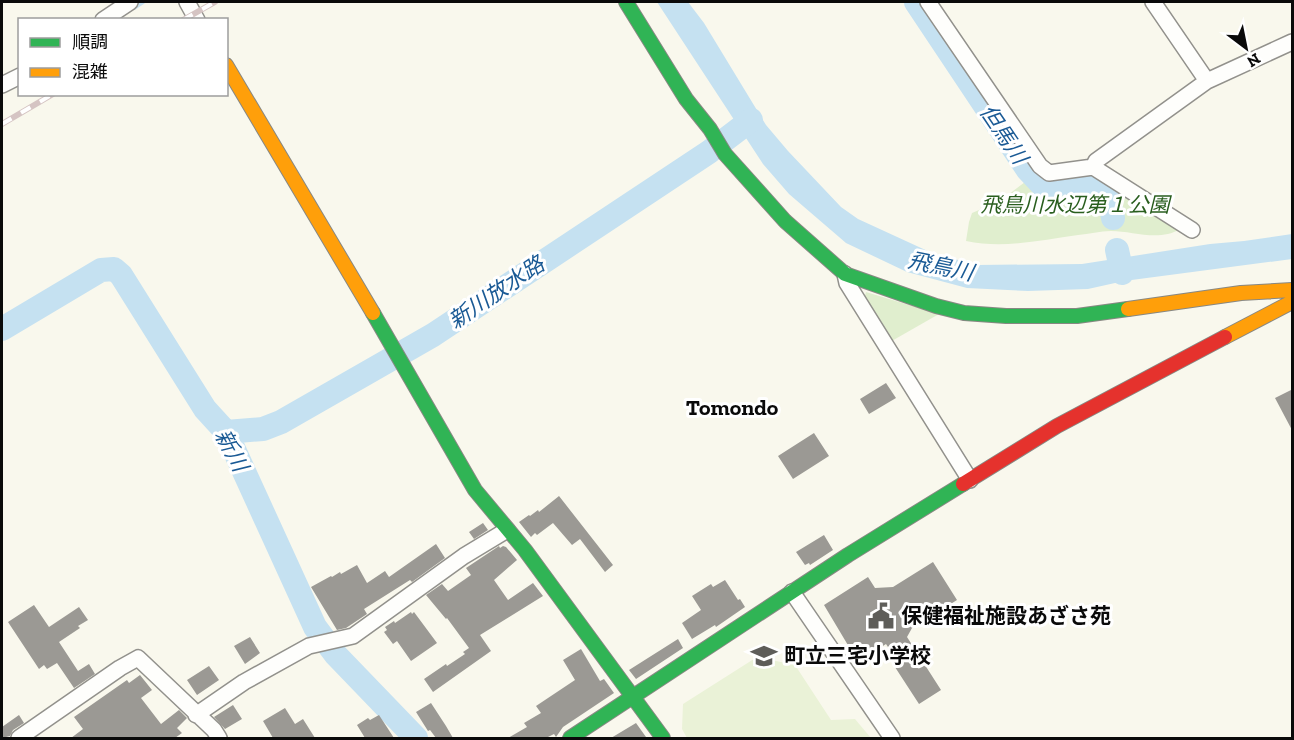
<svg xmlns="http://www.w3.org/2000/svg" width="1294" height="740" font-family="'Zilla Slab','Noto Sans JP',serif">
	<rect width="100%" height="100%" fill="#f9f8ed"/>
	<path fill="#e0eece" d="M1087,175L1106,181L1180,229C1159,242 1133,231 1111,231C1100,231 1089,234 1078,235C1041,240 1004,249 966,241L969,222L972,213L1000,201L1025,182H1032L1041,177L1049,180Z
		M866,292L939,314L890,342L864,299Z"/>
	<path fill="#eaf2d7" d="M757,657L795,665L831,720L855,719L871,738H687L682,729L683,704Z"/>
	<path fill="#c5e1f1" d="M657,2H688L704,23L766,125L788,151L841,207L858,219L932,253L977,265L1082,264L1210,244L1244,241L1292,234V259L1124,281L1088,289L1028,291L967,288L907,272L846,243L789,194L763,164Z"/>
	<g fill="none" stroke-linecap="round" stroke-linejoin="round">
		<path stroke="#c5e1f1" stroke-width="4" d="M134,8L143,2"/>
		<path stroke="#c5e1f1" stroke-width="24" d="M916,2L1028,170L1045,188C1081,178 1106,171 1113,218
			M1117,250L1122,273
			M2,329L101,270L114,269L121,275L205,409L226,432L315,627L336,655L416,738
			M226,432L263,429L281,422L433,335L709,152L751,120"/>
	</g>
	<path fill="#9b9994" d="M886,383L896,398L869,414L860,399Z
		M1293,389V432L1275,398Z
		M814,433L829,456L793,479L778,456Z
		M559,496L613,565L605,572L580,539L572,545L553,523L537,535L535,533L531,537L519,522L529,515L530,516L538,510L539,512Z
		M483,523L488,530L474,539L469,532Z
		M824,535L833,550L810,565L809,563L805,565L796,552Z
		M436,544L445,558L412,582L410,580L364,609L367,614L346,628L337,630L311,587L331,576L332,577L340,572L341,574L357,565L367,583L385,571L389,577Z
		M499,546L500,548L503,546L506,547L517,560L494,580L508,600L533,583L543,596L480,635L491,651L433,692L424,679L446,664L447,666L465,654L463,652L469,648L447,618L446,619L426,595L442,584L448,591L471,575L466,568Z
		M933,562L957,600L912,628L907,637L941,690L919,704L893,664L898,662L886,644L858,662L824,605L868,577L875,588L893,587Z
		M725,580L738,600L740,599L745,607L716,627L715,625L692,639L682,623L701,610L692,596L711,584L713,587Z
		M34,605L49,627L79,607L88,620L78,626L80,628L59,642L78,671L89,664L95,674L74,688L57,663L47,669L44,665L39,669L8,622Z
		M411,612L412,614L414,612L437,643L411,661L397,641L393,644L384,632L387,630L385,627L394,621L395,623Z
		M250,637L260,653L245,664L234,646Z
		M678,639L683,648L636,679L629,670Z
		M581,649L600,681L604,679L614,693L563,727L556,737L554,734L546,738H508L527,727L524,723L541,713L536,706L575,680L563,660Z
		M209,666L219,680L197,695L187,680Z
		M140,675L152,690L141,698L161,724L179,710L187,718L177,728L182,733L175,738H71L83,729L74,717L127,680L129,683Z
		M431,703L446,726L453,738H436L430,730L428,731L416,712Z
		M233,705L242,719L225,729L214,717Z
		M285,708L295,724L303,719L315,738H273L263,721Z
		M19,715L24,723L13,730L10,736L2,738V727Z
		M379,715L394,738H365L357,725L368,718L370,720Z
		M636,723L646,737L643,738H611Z"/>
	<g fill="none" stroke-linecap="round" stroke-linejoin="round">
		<g stroke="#92918c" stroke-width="18">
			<path id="street" d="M187,2L197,20
				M928,2L1040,166L1049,173L1093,167L1192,230
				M1153,2L1207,81
				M103,20L130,2
				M2,85L20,76
				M1093,167L1096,161L1207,81L1292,42
				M845,274L847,283L970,480
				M792,592L892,738
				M196,715L244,682L309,646L353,636L464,556L507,530
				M19,738L120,668L138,658L214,730L219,738"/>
		</g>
		<g stroke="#888883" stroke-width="16">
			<path id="fast" d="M626,2L686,99L710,129L725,154L785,221L845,274L936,306L964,313L1006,316H1077L1128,309
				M373,313L475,490L525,550L663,738
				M570,738L848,555L963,484"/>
		</g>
		<g stroke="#888883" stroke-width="16">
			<path id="slow" d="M226,65L373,313
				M1128,309L1241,293L1292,290
				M1225,337L1292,302"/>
		</g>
		<g stroke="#888883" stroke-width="16">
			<path id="jam" d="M963,484L1057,426L1225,337"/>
		</g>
		<use href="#street" stroke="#fefefc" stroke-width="15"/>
		<use href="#fast" stroke="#30b455" stroke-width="14"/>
		<use href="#slow" stroke="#ff9f0a" stroke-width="14"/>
		<use href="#jam" stroke="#e5322d" stroke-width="14"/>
		<g stroke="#d5c4c3" stroke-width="6">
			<path id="rail" d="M183,20L215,2
				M2,124L53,94"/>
		</g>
		<use href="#rail" stroke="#fff" stroke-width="4" stroke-dasharray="11" stroke-linecap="butt"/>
	</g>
	<defs>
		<g id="civic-bare" transform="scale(2.07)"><path d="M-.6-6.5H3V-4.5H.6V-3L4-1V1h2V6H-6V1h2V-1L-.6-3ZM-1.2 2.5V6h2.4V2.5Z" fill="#5e5d59" stroke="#fff" stroke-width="2.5" paint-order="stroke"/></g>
		<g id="school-bare" transform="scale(2.07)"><path d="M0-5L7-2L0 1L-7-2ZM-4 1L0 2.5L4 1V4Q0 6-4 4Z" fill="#5e5d59" stroke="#fff" stroke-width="2.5" paint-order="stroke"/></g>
	</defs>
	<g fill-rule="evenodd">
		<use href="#civic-bare" x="881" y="616"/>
		<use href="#school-bare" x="764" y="656"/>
	</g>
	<g text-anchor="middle" stroke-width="6" stroke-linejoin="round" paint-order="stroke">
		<g font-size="21" font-style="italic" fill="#295e1e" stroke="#fff">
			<text x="1075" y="212">飛鳥川水辺第１公園</text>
		</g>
		<g font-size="21" font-weight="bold" fill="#0a0a0a" stroke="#fff" text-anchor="start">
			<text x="901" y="623">保健福祉施設あざさ苑</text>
			<text x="784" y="663">町立三宅小学校</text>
		</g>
		<g font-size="22" font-style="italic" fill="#1a5a95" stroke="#fff">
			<text transform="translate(1004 134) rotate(56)" y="8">但馬川</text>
			<text transform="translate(941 266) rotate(12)" y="8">飛鳥川</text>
			<text transform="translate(496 292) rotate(-34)" y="8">新川放水路</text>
			<text transform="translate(232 450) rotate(62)" y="8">新川</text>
		</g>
		<g font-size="22" font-weight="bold" fill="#0a0a0a" stroke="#fff">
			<text x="732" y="415">Tomondo</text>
		</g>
	</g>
	<rect width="1294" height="740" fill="none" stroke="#0a0a0a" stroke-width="6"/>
	<rect x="18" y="18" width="210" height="78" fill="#ffffff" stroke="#9d9d9d" stroke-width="1.5"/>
	<rect x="30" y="38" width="30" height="9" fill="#30b455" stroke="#9d9d9d" stroke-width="1.5"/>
	<text x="72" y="48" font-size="18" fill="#0a0a0a">順調</text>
	<rect x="30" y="68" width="30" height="9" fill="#ff9f0a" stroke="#9d9d9d" stroke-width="1.5"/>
	<text x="72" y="78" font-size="18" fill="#0a0a0a">混雑</text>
	<g transform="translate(1246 48) rotate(148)" stroke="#ffffff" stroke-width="4.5" paint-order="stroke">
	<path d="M0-4.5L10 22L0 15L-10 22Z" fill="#0a0a0a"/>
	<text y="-9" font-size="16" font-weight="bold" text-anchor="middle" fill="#0a0a0a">N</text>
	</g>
</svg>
